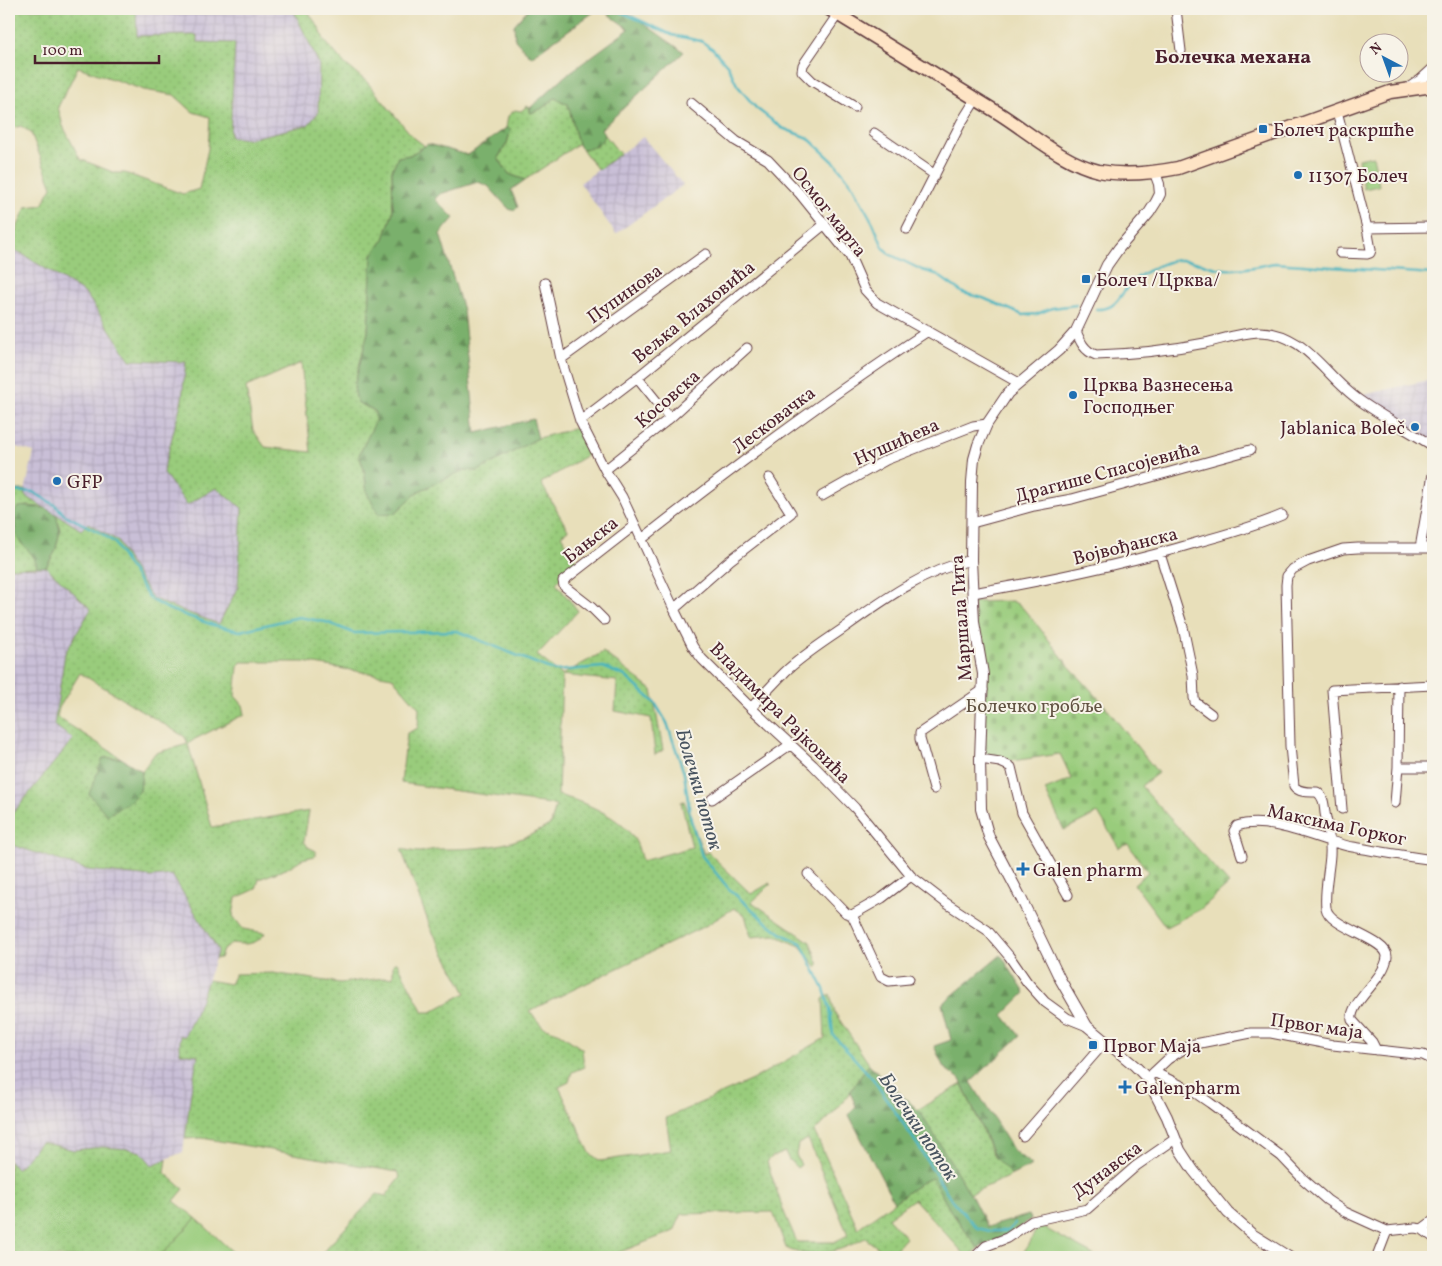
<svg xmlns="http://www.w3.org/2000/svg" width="1442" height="1266" font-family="Vollkorn,serif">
	<defs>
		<pattern id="industrial-grid" width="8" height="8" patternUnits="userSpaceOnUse" patternTransform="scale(1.25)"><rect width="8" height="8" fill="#c9bfd7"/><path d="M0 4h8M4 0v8" fill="none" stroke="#aea4b9"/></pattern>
		<pattern id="grass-dots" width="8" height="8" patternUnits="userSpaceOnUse" patternTransform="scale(1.25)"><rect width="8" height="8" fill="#99cc7c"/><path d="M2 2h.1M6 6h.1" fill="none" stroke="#85af6b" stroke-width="1.8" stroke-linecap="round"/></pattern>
		<pattern id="forest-firs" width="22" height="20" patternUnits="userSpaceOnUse" patternTransform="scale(1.25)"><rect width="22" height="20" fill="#7ab06c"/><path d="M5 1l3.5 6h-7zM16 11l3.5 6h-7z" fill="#668f59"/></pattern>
		<pattern id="cemetery-stones" width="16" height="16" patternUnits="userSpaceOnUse" patternTransform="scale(1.25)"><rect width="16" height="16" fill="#99cc7c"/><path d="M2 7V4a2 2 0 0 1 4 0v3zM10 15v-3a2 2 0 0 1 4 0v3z" fill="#85af6b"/></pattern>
	</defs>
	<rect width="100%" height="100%" fill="#f7f3e8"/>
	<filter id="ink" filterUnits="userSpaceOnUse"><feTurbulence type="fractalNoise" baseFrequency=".02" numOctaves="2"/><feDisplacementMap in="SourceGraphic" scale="10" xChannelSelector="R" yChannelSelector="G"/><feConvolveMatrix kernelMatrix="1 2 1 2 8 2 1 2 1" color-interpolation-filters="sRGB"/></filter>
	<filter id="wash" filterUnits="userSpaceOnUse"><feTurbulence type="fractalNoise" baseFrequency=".0096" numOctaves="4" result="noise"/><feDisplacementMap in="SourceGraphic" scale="20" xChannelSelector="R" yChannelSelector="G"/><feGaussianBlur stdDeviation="1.12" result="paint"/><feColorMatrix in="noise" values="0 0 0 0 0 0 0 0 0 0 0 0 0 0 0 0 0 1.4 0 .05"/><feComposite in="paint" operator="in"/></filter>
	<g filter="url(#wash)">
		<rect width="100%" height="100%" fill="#e8dfba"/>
		<path fill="url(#industrial-grid)" d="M136,9H293L319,64L318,113L308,125L248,139L230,138L235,43L197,42L196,35L137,36Z
			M643,137L683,185L616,234L580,183Z
			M9,251L19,252L86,294L130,360L186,362L182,399L163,472L216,488L242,508L238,587L219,624L170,606L152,598L124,554L118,541L81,530L24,495L34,452L9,445Z
			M1433,379V442L1359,396Z
			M46,567L91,609L65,653L54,725L73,739L9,818V568Z
			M9,844L88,870L151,877L172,875L218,950L198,1007L184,1037L181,1036L198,1055L191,1091L183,1152L152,1165L130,1149L102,1147L74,1150L41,1142L17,1169L9,1161Z"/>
		<path fill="url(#grass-dots)" stroke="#727654" fill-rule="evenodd" d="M9,9H136L137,36L197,35V42L235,43L230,137L248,139L308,125L318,113L319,64L293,9H306L320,29L324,40L344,63L367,82L413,137L425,146L410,155L398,157L392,170L393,212L384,239L372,255L368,332L354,387L357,402L375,411L376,422L359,455L364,469L367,493L395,513L419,491L464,470L478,471L538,438L577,428L589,454L541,483L568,530L561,535L578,562L556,583L578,611L537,655L562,675L603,652L652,690L663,750L655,755L651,718L615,711L617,681L562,675L558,795C584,802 623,817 636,842C639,848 640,855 642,861L692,847L681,802L684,801L704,854L708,852L751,894L770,883L771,884L752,902L810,942L819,965L817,967L800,946L774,935L751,937L745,915L734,908L707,925L529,1011L543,1027L558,1032L582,1049L584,1067L572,1072L569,1082L559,1087L590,1153L600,1161L671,1150L666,1118L752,1080L825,1038L823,999L830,994L835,1013L869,1064C853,1088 837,1114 814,1131L858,1228L922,1182L932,1177L950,1210L978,1248L971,1257H967L914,1199L888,1218L906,1238L889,1256L865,1238C841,1251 812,1261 786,1248L773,1212L682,1214L674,1231L607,1257H327L322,1253L377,1194L386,1196L400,1177L397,1172L202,1138L185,1139L191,1091L198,1055L180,1053V1035L184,1037L198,1007L208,980L230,984L235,974L273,973L340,983L393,977V964L397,962L423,1012H431L466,993L431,929L401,849C407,850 414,852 420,852C427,851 432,849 439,849C481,849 514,847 551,824L556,805L401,783L407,733L418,728L419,708L392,677L303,662H241L238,667L235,696L243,705L245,714L195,739L188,744L212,827L309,811L304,841L308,847L316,851L315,856L302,859L286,869L259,879L256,889L236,898L233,916L243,929L265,933C258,945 244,945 232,943L223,950L220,958L215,959L218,950L172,875L151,877L88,870L9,844V818L73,739L54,725L65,653L91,609L46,567L55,552L60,531L56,514L81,530L88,523L118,541L124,554L152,598L170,606L219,624L238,587L242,508L216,488L187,505L163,472L182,399L186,362L130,360L86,294L19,252L9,251V247L26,207L42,205L52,187L31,133L21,126L9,129ZM78,67L144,90L174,95L193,112L210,117L208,149L199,189L183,194L125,173H115L80,159L63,126L58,107ZM301,363L311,452L265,447L253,430L246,387ZM80,673L185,737L188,744L155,753L142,771L140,791L103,758H121L57,717L59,708ZM808,1139L848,1235L834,1242H797L784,1212L767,1162L772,1157L785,1152L789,1160L797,1168L801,1165L796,1155L798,1144Z
			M555,98L568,104L578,144L525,180L509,174L498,158L507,143L511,129L506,128L508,116L515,110L521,111L527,106L530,108V113L541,109Z
			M605,135L620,154L598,170L582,149C594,148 599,147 605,135Z
			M9,490H26L24,495L45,508L28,506L17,537C26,546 35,554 37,567L9,568Z
			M962,1084L994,1157L1012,1175L970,1194L917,1110Z
			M41,1142L74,1150L102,1147L130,1149L141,1152L152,1165L167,1159L165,1173L184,1189L174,1201L196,1218L160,1257H9V1161L17,1169Z"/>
		<path fill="url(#forest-firs)" stroke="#62684c" d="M528,9H598L531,57L515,40L514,25Z
			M601,9H623L684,52L601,129L605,135C599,147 594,148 582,149L578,144L568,104L555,98L541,109L530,113V108L565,76L629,29Z
			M506,128L511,129L507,143L498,158L509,174L525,180L511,190L518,207L514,210H510L488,186L478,182L440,194L435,199L454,218L440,234L463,310L476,433L533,419L538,438L478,471L464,470L419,491L395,513L378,514L367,493L364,469L359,455L375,422V411L357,402L354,387L368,332L372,255L384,239L393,212L392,170L398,157L410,155L428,144L468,155Z
			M28,506L45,508L56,514L60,531L55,552L46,567H37C34,550 22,548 17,537C14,530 15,519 14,512L19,507Z
			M103,758H121L142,771L140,791L129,802L107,815L89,794Z
			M1001,955L1025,993L1003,1015L1020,1036L971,1082L1014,1151L1032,1165L1012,1175L995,1158L960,1079L944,1068L934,1046L951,1040L942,1004Z
			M869,1064L921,1113L972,1197L987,1227L1029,1215L1031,1219L1007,1236L978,1248L950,1210L932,1178L922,1182L894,1202L849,1115L856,1106L850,1092Z"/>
		<path fill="url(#cemetery-stones)" stroke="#727654" d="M1012,601L1021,606L1038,626L1069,666L1101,701L1158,773L1141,786L1229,884L1201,909L1166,927L1134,884L1148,872L1128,844L1119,848L1098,813L1064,830L1045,790L1072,779L1060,754L1012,761L980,756L983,674L973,602Z"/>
		<path fill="#99cc7c" stroke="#727654" d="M1373,156L1379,186L1364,189L1358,159Z
			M196,1218L238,1257H160Z
			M1039,1225L1097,1257H1021Z"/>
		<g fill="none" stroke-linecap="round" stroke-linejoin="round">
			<path stroke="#44b3bf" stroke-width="2.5" d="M615,9L672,35L701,41L713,49L728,66L737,85L756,108L782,128L808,138L835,163L851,183L873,223L883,247L889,254L922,270L936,274L963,293L983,298L1023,315L1037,314L1052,308L1076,305
				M1096,309C1118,310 1119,295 1131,283C1140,274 1156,266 1168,262C1190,255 1205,268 1224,269C1241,270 1257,267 1274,263L1433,274
				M9,491L33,492L55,505L65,515L101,533L115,543L122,556L150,599L168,609L213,625L240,631L299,617L326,622L354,633L457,631L555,671L603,667L625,676L655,703L667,723L684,773L691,820L702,856L729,889L764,920L782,934L801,943L824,989L830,1009L833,1035L873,1079L917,1144L950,1198L977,1228L990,1231H1008L1015,1223"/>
		</g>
	</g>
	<g filter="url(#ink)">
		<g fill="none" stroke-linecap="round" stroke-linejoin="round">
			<g stroke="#623c40" stroke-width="11">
				<path id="minor" d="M1176,9L1181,51
					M838,14L803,65L802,71L812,81L855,107
					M691,103L736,141L768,160L800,194L850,256L865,290L877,303L1019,383
					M1337,111L1367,228L1371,250L1370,253L1367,254L1340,253
					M874,133L935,175
					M1367,228L1433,227
					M907,229L961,123L976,99
					M545,283L561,359L580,421L605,470L622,497L674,609L693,647L702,659L751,708L813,765L855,808L911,876L946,903L987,930L1009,956L1027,982L1045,1002L1067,1018L1087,1026
					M1076,331C1080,341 1084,351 1096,355C1132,354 1170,350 1205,343C1223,339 1240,333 1258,332C1305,331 1325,377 1359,400C1383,417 1409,431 1433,446
					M561,359L706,254
					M637,377L670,418
					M580,421L639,376L825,224
					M605,470L670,418L747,348
					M822,496L886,460L973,426L987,424
					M972,523L1034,506L1072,499L1250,450
					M642,539C735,466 829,396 928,331
					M1420,548L1433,474
					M1160,554L1183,627L1193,675L1194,698L1195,702L1211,714
					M973,593C1048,580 1122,565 1195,543C1225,535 1254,527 1282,515
					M674,609L729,561L791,513L769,478
					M604,620L591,607L564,586L563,581L635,525
					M751,708C762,696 774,683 785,672C803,655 824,642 844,628C883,600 923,571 971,560
					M980,759L1000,762L1011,767L1022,813L1068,895
					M1398,767H1433
					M934,789L920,739V733L983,690
					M712,799L791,744
					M1395,803L1398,767L1399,686
					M1342,809L1332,690L1433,685
					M1242,856L1234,831L1237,826C1269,815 1320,841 1353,847C1380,852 1407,856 1433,860
					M808,874L846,913L852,915
					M909,979L889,981L881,977L852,915L882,898L911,876
					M1376,1050L1372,1042L1352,1020C1349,1002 1385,979 1387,957C1388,939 1329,928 1326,908C1324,891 1329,872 1330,855C1331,841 1328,827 1325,813C1324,805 1324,797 1317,792C1309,792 1299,793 1294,786L1290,746L1286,585L1287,576L1293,569L1308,561L1343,549L1358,548H1433
					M1154,1072L1194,1092L1210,1103L1281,1156L1303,1179L1327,1200L1345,1212L1387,1231L1415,1228L1422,1229L1433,1237
					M1151,1075L1168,1059L1190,1045L1251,1033H1271L1333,1045L1423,1055L1433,1060
					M1023,1136L1105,1042
					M1422,1229L1433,1221
					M975,1257L986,1246L1007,1238L1032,1221L1087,1209L1136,1166L1175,1139
					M1377,1257L1387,1231"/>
			</g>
			<g stroke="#623c40" stroke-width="12">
				<path id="tertiary" d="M1409,88L1421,80L1433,69
					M1155,173L1159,184L1160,194L1156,202L1149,213L1119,248L1107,265L1076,331L1059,350L1008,393L987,424L978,445L974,459L972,482L971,560L974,622L983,674L980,759L981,809L989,837L1019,894L1060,979L1087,1026L1135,1066L1147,1078L1167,1117L1180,1150L1193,1170L1228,1213L1252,1234L1289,1257"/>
			</g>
			<g stroke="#623c40" stroke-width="15">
				<path id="secondary" d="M829,9C886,44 943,79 1000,114C1030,133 1064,163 1099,171C1124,176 1153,173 1178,168L1390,92L1433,86"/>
			</g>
			<use href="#minor" stroke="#fff" stroke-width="9"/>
			<use href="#tertiary" stroke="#fff" stroke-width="10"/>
			<use href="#secondary" stroke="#fee4c5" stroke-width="12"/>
		</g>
	</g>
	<g fill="#1f6fb2" stroke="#f7f3e8" stroke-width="2">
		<rect x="1258" y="124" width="10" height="10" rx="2.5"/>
		<circle cx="1298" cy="175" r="5"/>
		<rect x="1081" y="274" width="10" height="10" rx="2.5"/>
		<circle cx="1073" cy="395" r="5"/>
		<circle cx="1415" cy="427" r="5"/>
		<circle cx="57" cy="481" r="5"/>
		<path d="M1020.5 861.5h5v5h5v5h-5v5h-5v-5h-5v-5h5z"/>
		<rect x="1088" y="1040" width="10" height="10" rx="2.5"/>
		<path d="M1122.5 1079.5h5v5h5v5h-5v5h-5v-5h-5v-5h5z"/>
	</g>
	<g text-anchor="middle" stroke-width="4" stroke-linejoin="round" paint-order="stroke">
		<g font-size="19" fill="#4a1f2b" stroke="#f7f3e8" text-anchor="start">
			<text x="1273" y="136">Болеч раскршће</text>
			<text x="1308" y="182">11307 Болеч</text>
			<text x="1096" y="286">Болеч /Црква/</text>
			<text x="1083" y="391">Црква Вазнесења<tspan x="1083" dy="22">Господњег</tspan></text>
			<text x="1405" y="434" text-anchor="end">Jablanica Boleč</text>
			<text x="67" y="488">GFP</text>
			<text x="1033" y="876">Galen pharm</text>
			<text x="1103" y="1052">Првог Маја</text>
			<text x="1135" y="1094">Galenpharm</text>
		</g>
		<g font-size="19" fill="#4a1f2b" stroke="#f7f3e8">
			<text transform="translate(830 211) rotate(52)" y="7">Осмог марта</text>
			<text transform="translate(624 293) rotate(-36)" y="7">Пупинова</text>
			<text transform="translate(693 311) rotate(-39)" y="7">Вељка Влаховића</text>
			<text transform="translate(667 398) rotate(-41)" y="7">Косовска</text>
			<text transform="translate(773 419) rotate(-37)" y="7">Лесковачка</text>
			<text transform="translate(896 441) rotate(-24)" y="7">Нушићева</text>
			<text transform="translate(1107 471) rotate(-15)" y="7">Драгише Спасојевића</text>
			<text transform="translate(590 539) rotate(-38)" y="7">Бањска</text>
			<text transform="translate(1125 545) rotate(-14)" y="7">Војвођанска</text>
			<text transform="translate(960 618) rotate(-94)" y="7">Маршала Тита</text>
			<text transform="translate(781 712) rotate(45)" y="7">Владимира Рајковића</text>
			<text transform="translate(1337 824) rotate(12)" y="7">Максима Горког</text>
			<text transform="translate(1317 1025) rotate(8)" y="7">Првог маја</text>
			<text transform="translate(1106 1169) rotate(-37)" y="7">Дунавска</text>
		</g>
		<g font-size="19" fill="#625343" stroke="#f7f3e8">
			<text x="1034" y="712">Болечко гробље</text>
		</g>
		<g font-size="20" font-weight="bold" fill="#4a1f2b" stroke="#f7f3e8">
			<text x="1233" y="63">Болечка механа</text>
		</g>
		<g font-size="20" font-style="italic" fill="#48535f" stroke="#f7f3e8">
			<text transform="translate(700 789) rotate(74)" y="7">Болечки поток</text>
			<text transform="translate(919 1126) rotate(56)" y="7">Болечки поток</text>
		</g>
	</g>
	<rect width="1442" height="1266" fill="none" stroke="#f7f3e8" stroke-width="30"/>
	<g transform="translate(1384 58) rotate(319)"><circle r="24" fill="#f7f3e8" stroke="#b29e9c"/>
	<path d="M0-4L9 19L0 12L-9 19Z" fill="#1f6fb2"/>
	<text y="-8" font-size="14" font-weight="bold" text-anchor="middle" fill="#4a1f2b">N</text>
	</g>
	<path d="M35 55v8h124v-8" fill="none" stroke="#4a1f2b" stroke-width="2.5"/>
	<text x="42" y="55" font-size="15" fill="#4a1f2b" stroke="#f7f3e8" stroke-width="4" paint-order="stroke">100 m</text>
</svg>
